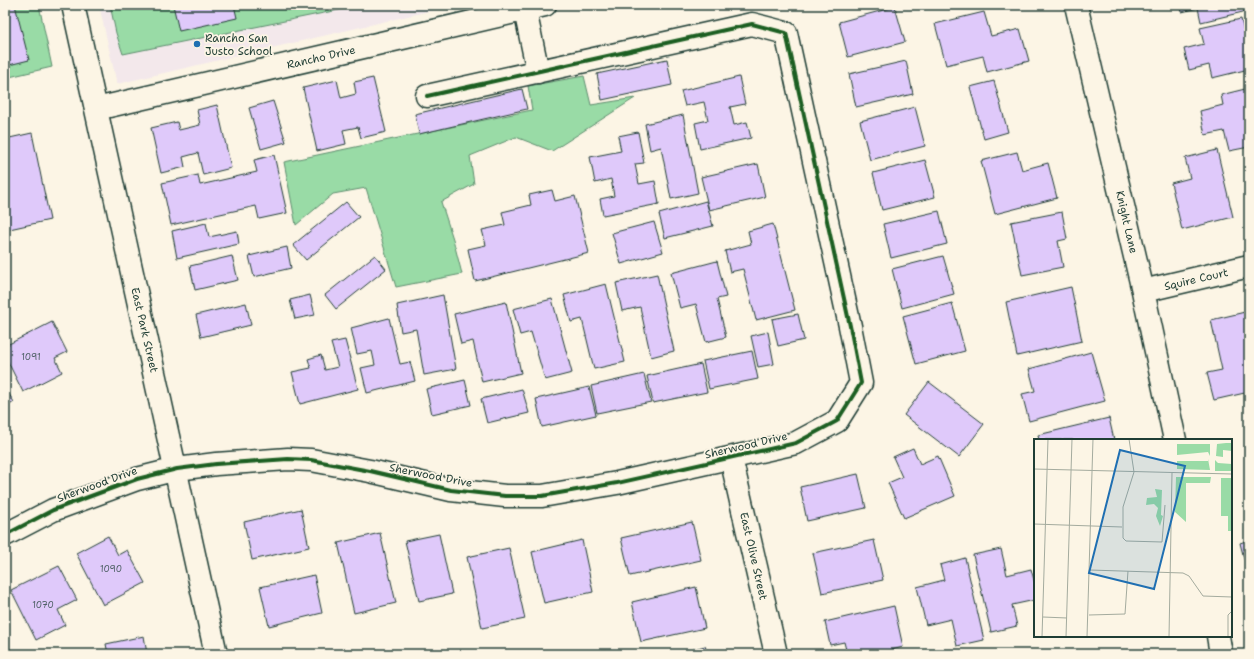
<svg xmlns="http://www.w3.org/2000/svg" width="1254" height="659" font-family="'Shantell Sans',sans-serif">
	<rect width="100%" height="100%" fill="#fcf5e5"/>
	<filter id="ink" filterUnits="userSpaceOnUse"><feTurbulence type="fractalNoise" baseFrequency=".025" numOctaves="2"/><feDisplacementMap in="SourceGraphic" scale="8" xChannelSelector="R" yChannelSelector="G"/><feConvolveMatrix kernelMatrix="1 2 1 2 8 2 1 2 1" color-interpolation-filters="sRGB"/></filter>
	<g filter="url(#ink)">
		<path fill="#f3e8eb" d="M99,5H455L117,84Z"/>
		<path fill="#99dba6" stroke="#5c8c6d" d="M5,5H39L52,67L5,78Z
			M110,5H363L123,54L116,33Z
			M584,76L591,105L635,98L552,151L516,137L470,156L474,184L441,202L453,239L462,274L396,287L366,188L333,194L296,225L284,162L532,110L528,86Z"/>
		<path fill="#dfc9fa" stroke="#1f3d34" d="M5,5H15L29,60L5,66Z
			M173,5H234L237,18L179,31Z
			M1180,5H1245L1247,11L1201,22L1198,8L1182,12Z
			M895,7L905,42L848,57L839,22Z
			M984,12L991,36L1020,29L1029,61L987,72L983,56L946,65L935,24Z
			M1241,19L1249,53V69L1212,78L1209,65L1189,70L1184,49L1204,44L1200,28Z
			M667,59L672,85L602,100L597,74Z
			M906,61L913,94L856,107L849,74Z
			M739,77L745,104L730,107L734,125L747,122L751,138L700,149L695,123L708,120L704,102L685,106L681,91Z
			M373,78L386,132L361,138L358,127L343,130L346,144L317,151L303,88L337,80L341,98L356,94L354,82Z
			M994,81L1008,132L984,139L970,87Z
			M1249,88V147L1229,151L1224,131L1205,135L1200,111L1223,105L1221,95Z
			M522,89L527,109L419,134L415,114Z
			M273,101L286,142L261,149L249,108Z
			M217,105L231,168L203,175L198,153L183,157L185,167L161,173L151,128L177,122L179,130L200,125L197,110Z
			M915,107L925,146L870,160L860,121Z
			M683,115L698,193L671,199L661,147L650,150L645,124Z
			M638,132L644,163L635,164L639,184L655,181L659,204L603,215L600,199L614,196L611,179L595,183L590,157L621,151L618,136Z
			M32,133L50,220L5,230V139Z
			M1217,150L1233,217L1182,230L1171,183L1190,178L1185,158Z
			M1017,152L1022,170L1048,163L1057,198L995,214L981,161Z
			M274,155L287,213L259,219L256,206L171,225L162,183L198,175L200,185L257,172L254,160Z
			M925,160L935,197L882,210L873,173Z
			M758,164L765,197L709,210L701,177Z
			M552,190L555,201L575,196L589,253L475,281L468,249L486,245L482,230L505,225L502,212L531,205L529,195Z
			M706,201L713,226L665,238L659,214Z
			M346,202L359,217L306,260L293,245Z
			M939,211L947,244L891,258L883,224Z
			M1062,212L1067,239L1058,241L1063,267L1022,275L1011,222Z
			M654,222L663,252L621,264L612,233Z
			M206,223L209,237L237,231L239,244L177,258L172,231Z
			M773,224L795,310L756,320L743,269L730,272L725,251L751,244L748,231Z
			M287,247L291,268L254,277L249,256Z
			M375,255L386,269L336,309L325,295Z
			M232,256L238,280L195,290L190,266Z
			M943,256L954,294L902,308L892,269Z
			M717,261L726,297L717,299L726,337L706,342L696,304L680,308L671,273Z
			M657,274L674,351L651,357L640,307L622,311L616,283Z
			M606,284L625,362L594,369L582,319L571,322L564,295Z
			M1071,287L1082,341L1017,356L1006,302Z
			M310,295L315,315L295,319L290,300Z
			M443,295L456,369L424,375L416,329L401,332L397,305Z
			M552,299L572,373L545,380L531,332L520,335L513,309Z
			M506,302L521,373L482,382L473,341L461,344L454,314Z
			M246,303L251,325L201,337L196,315Z
			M952,303L965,351L916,364L903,316Z
			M1245,312L1249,327V392L1214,400L1207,373L1222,370L1211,320Z
			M798,314L804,340L778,346L772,319Z
			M389,318L400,364L410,362L415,381L367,393L361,368L375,365L372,351L357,354L351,328Z
			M52,322L67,352L55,358L62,372L23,392L5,356V346Z
			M768,332L774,364L758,367L751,336Z
			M345,340L358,389L300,404L292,372L311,368L308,359L321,355L325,370L338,367L331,343Z
			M752,351L758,379L709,389L703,361Z
			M1091,352L1105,401L1029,421L1022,394L1035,391L1029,369Z
			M701,364L707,392L653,403L647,376Z
			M644,374L651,402L597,413L591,386Z
			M465,380L471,405L432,414L426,389Z
			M929,382L984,424L959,457L904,415Z
			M589,387L596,415L542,427L536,399Z
			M5,388L14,402L5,408Z
			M522,389L529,413L487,423L481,399Z
			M1109,418L1114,440H1039L1038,435Z
			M913,448L920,464L938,456L955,496L904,518L888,483L902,477L893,457Z
			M858,474L866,508L807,521L800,487Z
			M301,509L309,547L252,560L244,522Z
			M692,522L701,560L630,576L621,538Z
			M380,533L396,603L354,613L338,543Z
			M439,534L452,594L419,601L405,541Z
			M108,536L118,555L127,550L145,583L103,605L76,553Z
			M582,540L593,592L544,603L532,552Z
			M874,540L883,580L822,593L813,553Z
			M1249,540V578L1240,543Z
			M509,548L525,619L482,628L467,557Z
			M1001,549L1007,575L1031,569L1035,584V600L1012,605L1017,626L991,632L973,555Z
			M965,558L984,640L957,646L951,619L926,625L917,587L944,580L940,565Z
			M59,566L77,600L58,610L65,625L36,640L11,590Z
			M314,575L322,613L269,626L260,587Z
			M696,587L705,628L641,642L632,602Z
			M894,606L903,647L876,654H847L844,642L830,645L825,622Z
			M144,636L147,654H108L106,644Z
			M5,641L12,653L10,654H5Z
			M705,646L708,654H676Z"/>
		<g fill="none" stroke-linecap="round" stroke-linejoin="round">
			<g stroke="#1f3d34" stroke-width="25">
				<path id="minor" d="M73,5L216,654
					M1076,5L1143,291L1175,440
					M525,10L538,72
					M96,109L545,5
					M1143,291L1249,266
					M731,458L776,654
					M5,535L53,510L137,479L177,469L216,464L288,459L311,460L370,471L451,490L505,496H542L617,483L796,443L837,421L861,383L850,326L786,33L752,24L427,96
					M1218,636L1221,654"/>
			</g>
			<use href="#minor" stroke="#fcf5e5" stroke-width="22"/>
			<g stroke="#fcf5e5" stroke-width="6">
				<path id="cycleway" d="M5,535L53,510L137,479L177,469L216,464L288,459L311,460L370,471L451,490L505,496H542L617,483L796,443L837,421L861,383L850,326L786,33L752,24L427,96"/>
			</g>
			<use href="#cycleway" stroke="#1b5e20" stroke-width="4"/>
		</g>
	</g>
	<circle fill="#1f6fb2" stroke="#fcf5e5" stroke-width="1.5" cx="197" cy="44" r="4"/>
	<g text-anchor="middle" stroke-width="3.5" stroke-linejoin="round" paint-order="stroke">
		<g font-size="9" fill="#4f6066">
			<text x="31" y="360">1091</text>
			<text x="111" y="572">1090</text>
			<text x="43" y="608">1070</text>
		</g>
		<g font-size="11" fill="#1f3d34" stroke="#fcf5e5" text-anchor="start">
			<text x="205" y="42">Rancho San<tspan x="205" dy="13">Justo School</tspan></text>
		</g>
		<g font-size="11" fill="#1f3d34" stroke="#fcf5e5">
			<text transform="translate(321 57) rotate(-13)" y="4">Rancho Drive</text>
			<text transform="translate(1127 222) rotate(77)" y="4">Knight Lane</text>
			<text transform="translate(1196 279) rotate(-13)" y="4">Squire Court</text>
			<text transform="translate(145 330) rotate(77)" y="4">East Park Street</text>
			<text transform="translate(746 445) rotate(-13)" y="4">Sherwood Drive</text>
			<text transform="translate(431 475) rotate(11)" y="4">Sherwood Drive</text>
			<text transform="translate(97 484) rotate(-20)" y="4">Sherwood Drive</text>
			<text transform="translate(754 556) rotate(77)" y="4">East Olive Street</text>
		</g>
	</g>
	<g transform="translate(1034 439)">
		<rect width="198" height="198" fill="#fcf5e5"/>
		<path d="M192,4H198V12L189,11V18L182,17L183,5ZM143,5H176V17L174,13L143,16ZM174,20L176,31L143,30V22H174ZM181,21L184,24L198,25V32H181ZM142,38H177L176,44H152V83L141,73ZM187,39H198V92H194V77H187ZM121,50L128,51L127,76L129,77L126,87L122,77L124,69L120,65L112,66L113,59L123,58Z" fill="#99dba6"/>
		<path fill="none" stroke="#a4ab9e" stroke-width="1" d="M95,0L100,33L89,68V99L92,102L128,103L131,66M0,30L198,35M0,85L88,88M56,131L149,134L155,137L169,157L198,158M55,176L91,175L94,132M9,178L33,179M8,198L14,0M32,198L38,0M53,198L59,0M135,198L138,34M194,198V176L198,172"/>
		<path fill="#1f6fb2" fill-opacity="0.15" stroke="#1f6fb2" stroke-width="2" d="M86,11L151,27L120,150L55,134Z"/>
		<rect width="198" height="198" fill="none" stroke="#1f3d34" stroke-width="2"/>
	</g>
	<rect width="1254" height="659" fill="none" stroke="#fcf5e5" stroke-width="20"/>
	<rect x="10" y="10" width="1234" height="639" fill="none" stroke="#1f3d34" stroke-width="1.5" filter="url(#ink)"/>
</svg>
